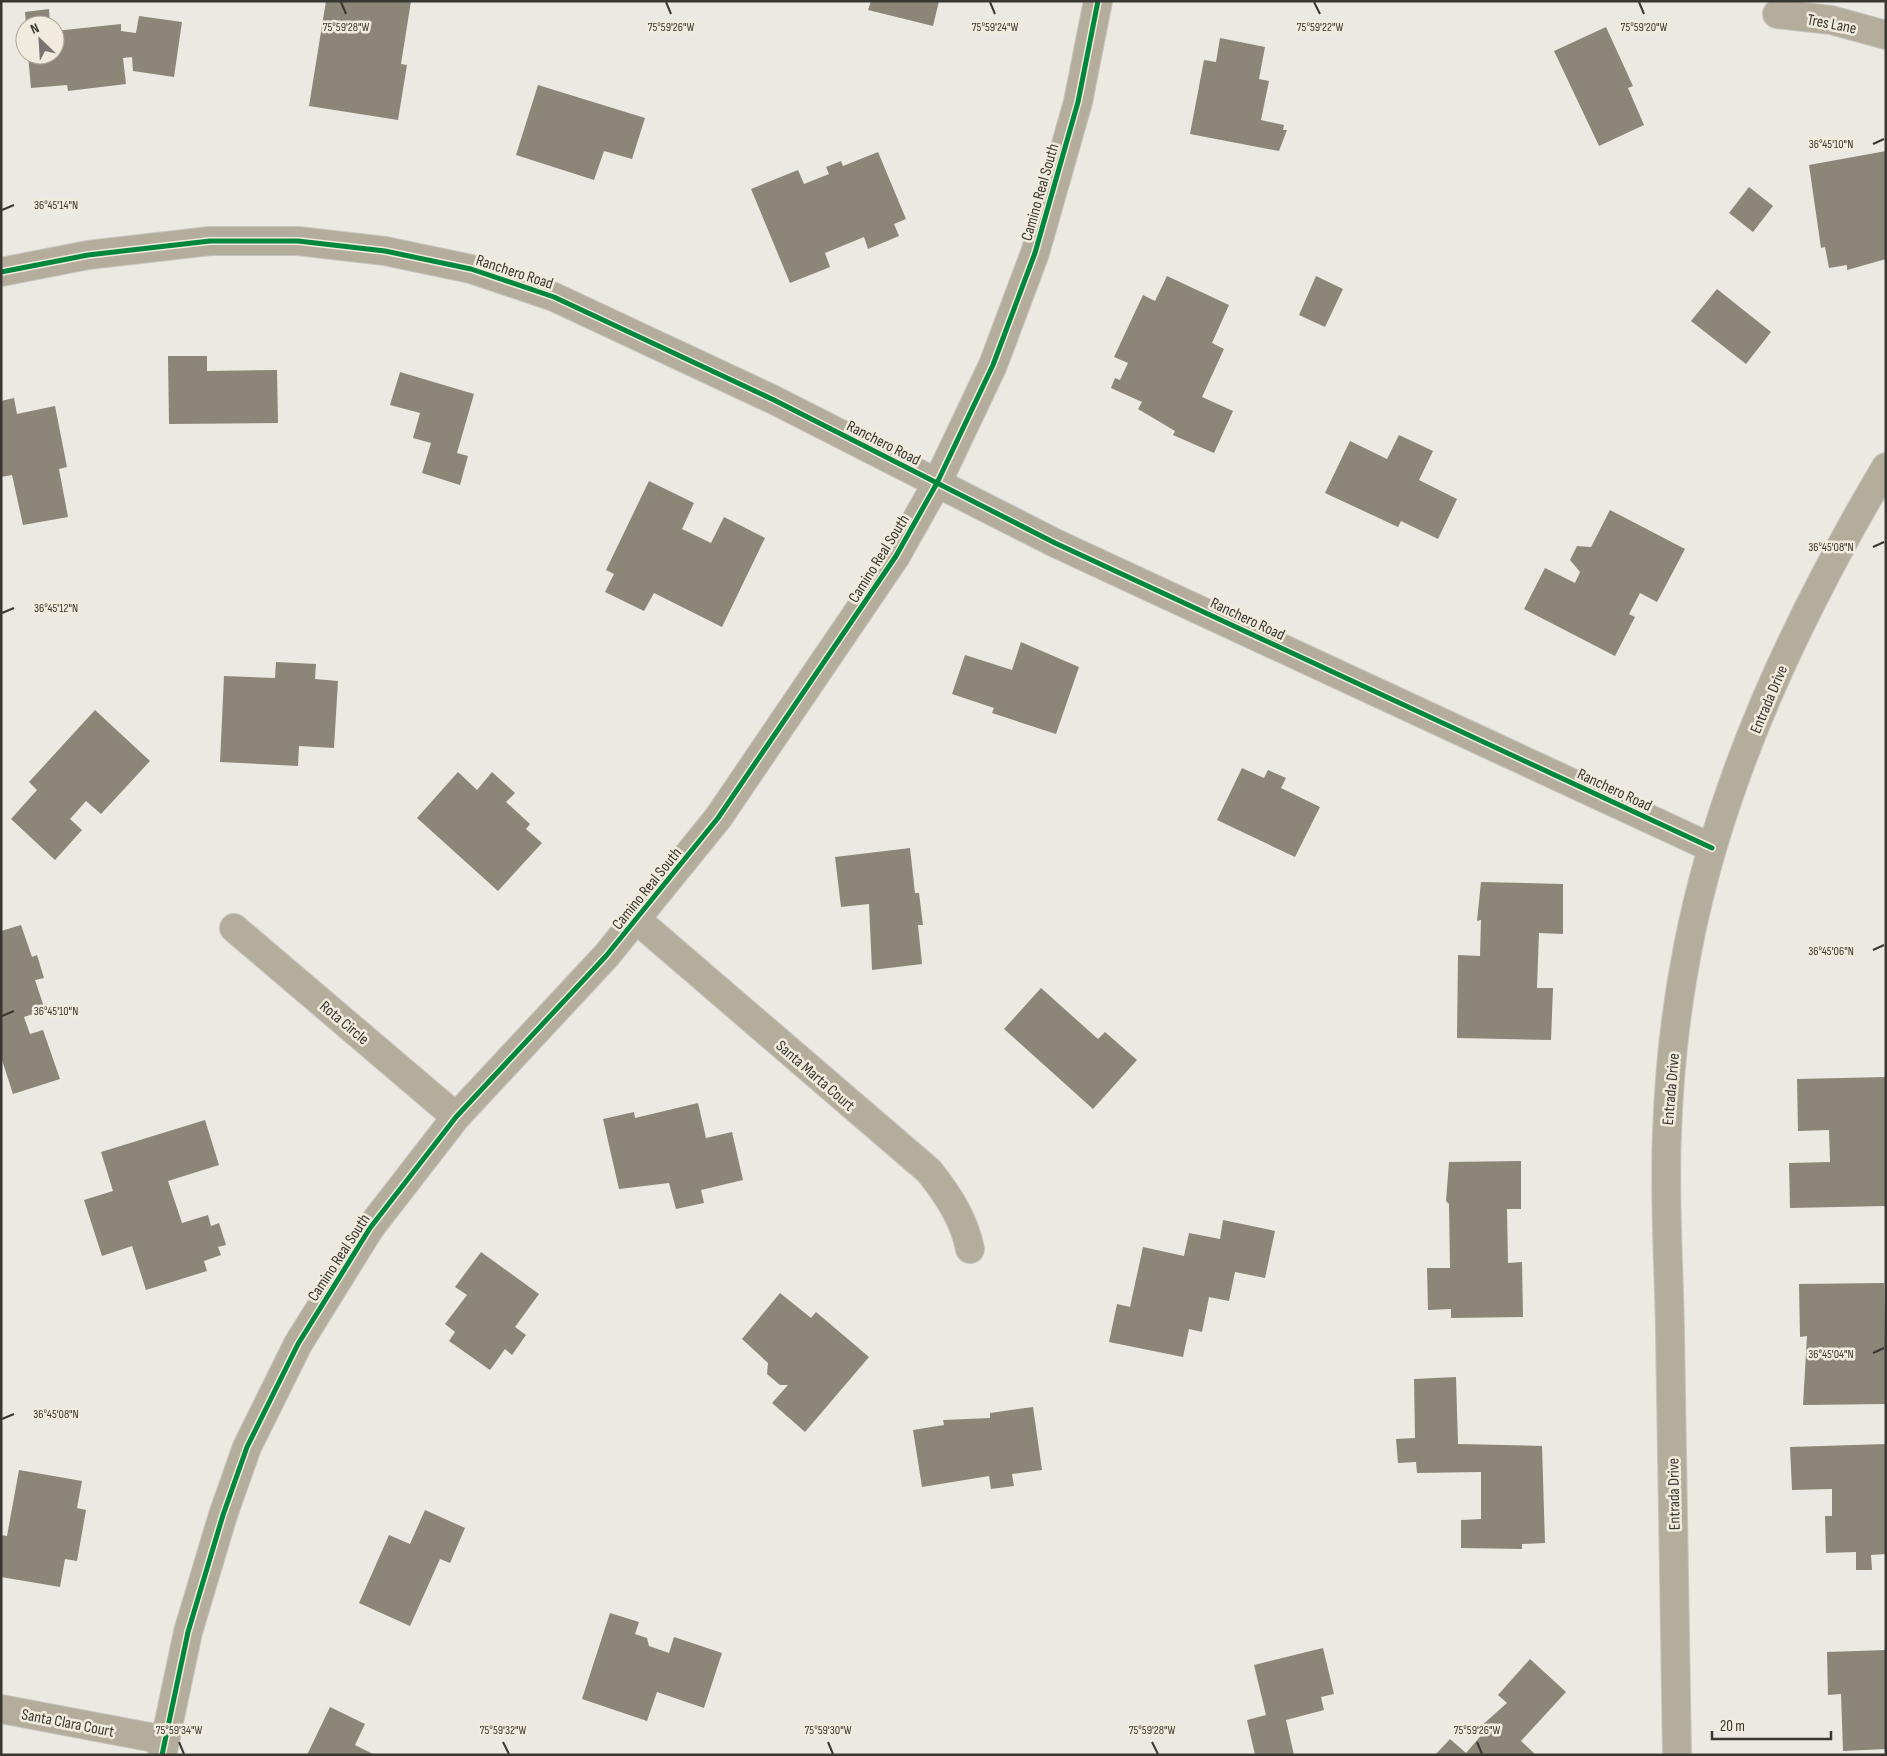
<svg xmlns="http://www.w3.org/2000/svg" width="1887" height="1756" font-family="'Sofia Sans Condensed',sans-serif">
	<rect width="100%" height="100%" fill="#ece9e2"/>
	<path fill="#8c8678" d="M326,1H411L401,64L407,65L398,120L309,106Z
		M871,1H939L933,26L868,10Z
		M49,9L50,25H26L25,12Z
		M139,16L182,22L174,77L133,71L132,57L123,58L126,84L68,91L67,85L31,88L28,55H55V31L121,24V31L136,33Z
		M1606,27L1633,86L1628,88L1644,125L1599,146L1554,51Z
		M1220,38L1265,47L1259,79L1269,81L1261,120L1284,125L1283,130H1287L1279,151L1190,134L1204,60L1216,62Z
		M538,85L645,118L632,159L604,151L594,180L516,155Z
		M1886,151V259L1847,270V265L1829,268L1825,247L1821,248L1809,165Z
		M878,152L906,219L894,224L899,236L868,249L864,237L825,253L830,267L790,283L751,189L798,170L804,184L829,174L826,167L841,161L843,166Z
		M1749,187L1773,206L1753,232L1729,213Z
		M1167,276L1229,305L1212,343L1224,349L1202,397L1233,411L1214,453L1173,435L1175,431L1138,409L1142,402L1111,388L1115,378L1120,380L1128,363L1114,357L1143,295L1155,301Z
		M1316,276L1343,289L1325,327L1299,315Z
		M1717,289L1771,332L1746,364L1691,321Z
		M168,356H207V371L277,370L278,423L169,424Z
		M400,372L474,394L457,453L468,456L460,485L422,473L431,443L413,438L420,413L390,405Z
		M14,398L17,414L55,406L67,467L59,469L68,517L23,525L12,475L1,477V401Z
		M1399,435L1433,451L1419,480L1457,499L1438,539L1401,521L1398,527L1325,493L1350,441L1387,459Z
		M649,481L694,503L682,529L711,543L724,517L765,538L722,627L654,593L644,611L605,592L614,574L606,570Z
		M1610,510L1685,549L1657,602L1640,593L1629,614L1635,617L1615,656L1524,609L1545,568L1575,583L1580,572L1570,560L1577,546L1591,547Z
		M1021,642L1079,667L1056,734L992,713L994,708L952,694L965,655L1012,670Z
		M276,662L316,664L315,679L338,681L334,748L299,746L298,766L220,762L224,676L275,678Z
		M95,710L150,761L101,814L86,801L70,819L82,830L55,860L11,819L37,790L29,782Z
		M1242,768L1264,778L1268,770L1286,778L1281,788L1320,807L1295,857L1217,820Z
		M458,772L477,790L492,772L515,793L506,802L530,824L526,829L542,843L498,891L417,818Z
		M910,848L915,893H919L923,925H918L922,964L872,970L869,904L841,907L835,857Z
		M1481,882L1563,884V934L1539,933L1537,988H1553L1551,1040L1457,1038L1458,955L1480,956L1481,920L1477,921Z
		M21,925L32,957L37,955L44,978L35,980L45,1010L24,1017L30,1034L43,1030L60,1079L13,1094L1,1057V931Z
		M1041,988L1098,1039L1105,1032L1137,1060L1093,1109L1004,1029Z
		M1886,1077V1206L1790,1208L1789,1163L1830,1162L1829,1130L1798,1131L1797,1079Z
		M698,1103L706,1138L732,1132L743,1180L701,1190L704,1203L676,1209L669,1183L619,1189L603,1119L634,1112L635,1118Z
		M205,1120L219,1165L168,1181L182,1223L208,1215L211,1226L219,1223L226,1245L218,1247L221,1255L204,1261L207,1271L146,1290L132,1246L102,1256L84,1200L113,1191L101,1152Z
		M1521,1161V1209H1507L1508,1263L1522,1262L1523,1317L1451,1318V1309L1428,1310L1427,1268H1450L1449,1204L1446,1201L1449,1162Z
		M1223,1220L1275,1231L1265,1278L1235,1272L1229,1301L1209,1297L1202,1332L1189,1329L1183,1357L1109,1342L1117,1304L1130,1307L1143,1247L1184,1256L1189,1233L1220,1239Z
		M481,1252L539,1294L515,1327L526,1335L512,1355L505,1349L490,1370L449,1341L455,1332L445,1324L467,1295L455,1287Z
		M1884,1283L1886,1404L1803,1405L1807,1336L1800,1337L1799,1284Z
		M780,1293L811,1318L816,1312L869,1357L805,1432L772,1403L788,1385H780L767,1374L768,1363L742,1339Z
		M1456,1377L1458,1444L1542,1446L1545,1543L1522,1544V1549L1461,1548V1520L1481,1519V1472L1417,1473L1416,1462L1398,1463L1396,1439L1415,1438L1414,1379Z
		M1033,1407L1042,1470L1012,1474L1014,1486L991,1489L989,1476L922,1487L913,1430L944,1425L943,1420L990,1418V1413Z
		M1886,1444V1554L1871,1555L1872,1570H1856V1552L1826,1553L1825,1516H1832V1489L1792,1490L1790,1447Z
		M19,1470L82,1481L77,1508L86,1510L77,1561L65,1559L60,1587L1,1577V1535L7,1536Z
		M425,1510L465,1528L450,1563L440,1559L410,1626L359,1603L389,1535L410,1544Z
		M610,1613L639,1622L635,1634L647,1638L649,1646L669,1653L674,1637L722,1653L704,1708L657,1692L647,1721L582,1699Z
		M1323,1648L1334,1694L1321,1697L1324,1710L1286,1720L1294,1755H1255L1247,1720L1266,1715L1254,1665Z
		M1886,1650V1749L1843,1751L1841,1694L1828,1695L1827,1652Z
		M1530,1659L1566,1692L1521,1741L1536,1755H1435L1450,1739L1466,1753L1485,1731L1480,1727L1507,1703L1498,1695Z
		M330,1707L365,1724L355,1745L375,1755H307Z"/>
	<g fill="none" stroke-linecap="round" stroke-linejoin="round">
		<g stroke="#c7c5c0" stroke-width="30">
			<path id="minor" d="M1777,14L1831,20L1886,35
				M1,272L88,255L210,241H298L385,251L471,269L554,297L774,400L1055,543L1712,848
				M637,920L929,1171C948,1195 964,1219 970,1249
				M234,928L456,1117
				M1,1709L165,1740
				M162,1755L188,1632L223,1515L247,1447L298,1344L370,1228L456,1117L606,956L718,818L896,556L937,483L993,365L1035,253L1078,102L1098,1
				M1677,1755C1675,1614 1672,1474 1670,1333C1669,1267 1664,1199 1667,1133C1669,1071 1676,1008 1688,947C1721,777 1798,615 1886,467"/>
		</g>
		<use href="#minor" stroke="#b5ad9c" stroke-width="28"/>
		<g stroke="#f1ebdd" stroke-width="8">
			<path id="cycleway" d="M1,272L88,255L210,241H298L385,251L471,269L554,297L774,400L1055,543L1712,848
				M162,1755L188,1632L223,1515L247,1447L298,1344L370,1228L456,1117L606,956L718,818L896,556L937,483L993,365L1035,253L1078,102L1098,1"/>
		</g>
		<use href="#cycleway" stroke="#00873e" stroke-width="5"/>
	</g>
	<path fill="none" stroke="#393732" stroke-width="2" d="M341,2L346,14M666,2L671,14M990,2L995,14M1314,2L1320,14M1639,2L1644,14M1873,144L1884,139M2,210L14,205M1873,547L1884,542M2,613L14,608M1873,950L1884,945M2,1016L14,1011M1873,1353L1884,1348M2,1419L14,1414M179,1742L184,1754M503,1742L509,1754M828,1742L833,1754M1152,1742L1158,1754M1477,1742L1482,1754"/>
	<g text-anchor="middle" stroke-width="5" stroke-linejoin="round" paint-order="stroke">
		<g font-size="16" fill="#393732" stroke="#f1ebdd">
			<text transform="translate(1832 23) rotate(11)" y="6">Tres Lane</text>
			<text transform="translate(1039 192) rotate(-74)" y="6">Camino Real South</text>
			<text transform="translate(515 271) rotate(18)" y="6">Ranchero Road</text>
			<text transform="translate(884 442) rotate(27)" y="6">Ranchero Road</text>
			<text transform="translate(878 558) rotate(-58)" y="6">Camino Real South</text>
			<text transform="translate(1248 618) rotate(25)" y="6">Ranchero Road</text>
			<text transform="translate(1768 699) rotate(-67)" y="6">Entrada Drive</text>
			<text transform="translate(1615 789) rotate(25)" y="6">Ranchero Road</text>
			<text transform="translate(646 888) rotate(-51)" y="6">Camino Real South</text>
			<text transform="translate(345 1022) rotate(40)" y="6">Rota Circle</text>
			<text transform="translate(816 1075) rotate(41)" y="6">Santa Marta Court</text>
			<text transform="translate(1670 1089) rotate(-85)" y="6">Entrada Drive</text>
			<text transform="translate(338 1257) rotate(-57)" y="6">Camino Real South</text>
			<text transform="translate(1673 1494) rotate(-91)" y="6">Entrada Drive</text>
			<text transform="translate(68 1722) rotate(11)" y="6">Santa Clara Court</text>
		</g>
	</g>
	<g font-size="12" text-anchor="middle" fill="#393732" stroke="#f1ebdd" stroke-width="5" stroke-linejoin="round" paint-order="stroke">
		<text x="346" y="31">75°59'28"W</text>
		<text x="671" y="31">75°59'26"W</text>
		<text x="995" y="31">75°59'24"W</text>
		<text x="1320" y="31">75°59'22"W</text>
		<text x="1644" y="31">75°59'20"W</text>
		<text x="1831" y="148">36°45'10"N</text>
		<text x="56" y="209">36°45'14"N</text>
		<text x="1831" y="551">36°45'08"N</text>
		<text x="56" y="612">36°45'12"N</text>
		<text x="1831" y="955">36°45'06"N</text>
		<text x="56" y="1015">36°45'10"N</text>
		<text x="1831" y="1358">36°45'04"N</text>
		<text x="56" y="1418">36°45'08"N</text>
		<text x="179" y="1734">75°59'34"W</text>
		<text x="503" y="1734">75°59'32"W</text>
		<text x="828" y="1734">75°59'30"W</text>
		<text x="1152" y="1734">75°59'28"W</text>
		<text x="1477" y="1734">75°59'26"W</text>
	</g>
	<rect width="1887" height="1756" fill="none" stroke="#393732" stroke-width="5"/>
	<g transform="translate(40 40) rotate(335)"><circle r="24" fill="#f1ebdd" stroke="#a7a399"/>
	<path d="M0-4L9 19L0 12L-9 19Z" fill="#787570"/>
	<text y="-8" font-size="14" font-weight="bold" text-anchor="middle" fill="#393732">N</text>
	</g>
	<path d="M1712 1731v8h119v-8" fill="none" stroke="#393732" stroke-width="2.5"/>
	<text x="1720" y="1731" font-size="15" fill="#393732" stroke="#f1ebdd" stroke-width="4" paint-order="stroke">20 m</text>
</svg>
